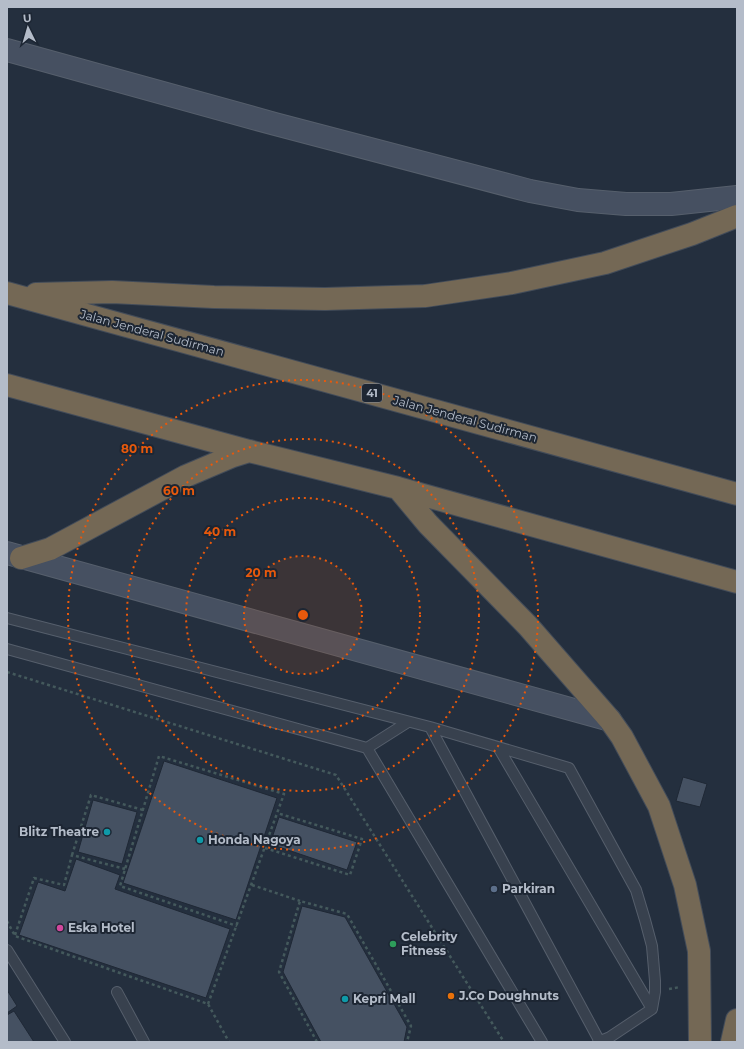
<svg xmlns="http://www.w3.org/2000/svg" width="744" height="1049" font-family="Montserrat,sans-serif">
	<rect width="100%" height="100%" fill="#242f3e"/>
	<path fill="#455162" stroke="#1f2835" d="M164,761L277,798L236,920L123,883Z
		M683,777L707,784L700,807L676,801Z
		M93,800L137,812L122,864L78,852Z
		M279,817L357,842L347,870L270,844Z
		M76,859L120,875L115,889L230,929L206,998L19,935L38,882L65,891Z
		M302,906L345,917L407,1027L404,1042H321L283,972Z
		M7,990L17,1006L7,1013Z
		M14,1011L34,1042H7V1015Z"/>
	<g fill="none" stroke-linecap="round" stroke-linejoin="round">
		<g stroke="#565f6c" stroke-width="12">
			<path id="lane" d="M7,618L430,727L569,768L636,890L645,920L652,946L655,981V992L652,1009L610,1037L598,1042
				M7,649L367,748L542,1042
				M430,727L600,1042
				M498,747L652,1009
				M367,748L408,722
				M7,950L65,1042
				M117,992L144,1042"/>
		</g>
		<g stroke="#565f6c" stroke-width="24">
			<path id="secondary" d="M7,50L275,124L530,191L578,200L626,204H671L737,197
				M7,553L610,720"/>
		</g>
		<g stroke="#434c59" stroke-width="24">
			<path id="highway" d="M7,293L737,494
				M36,294L112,292L214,297L325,299L425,296L512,283L605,263L692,234L737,216
				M7,385L249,451L398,488L737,582
				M398,488L428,524L528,626L610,720L622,737L659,806L685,885L699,951L700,1042
				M21,558L50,549L186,476L233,456L249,451
				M732,1042L737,1020"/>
		</g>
		<path stroke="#44595c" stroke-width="2.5" stroke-dasharray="3 3" stroke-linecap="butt" d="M7,672L336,775L504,1042
			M265,848L350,875L362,839L277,813
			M72,855L91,795L143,810
			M252,885L300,901
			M7,921L15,936L208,1004L229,1042
			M15,935L34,878L64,885L72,855L125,869
			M669,989L680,987
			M208,1004L284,794L159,756L120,886L237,926
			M317,1042L279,972L300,901L347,914L411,1026L407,1042"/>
		<use href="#lane" stroke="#38414e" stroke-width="10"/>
		<use href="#secondary" stroke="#465061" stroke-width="22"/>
		<use href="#highway" stroke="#746855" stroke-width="22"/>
	</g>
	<circle cx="303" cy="615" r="59" fill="#e8590c" fill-opacity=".12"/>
	<g fill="none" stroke="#e8590c" stroke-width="2" stroke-dasharray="2 4">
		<circle cx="303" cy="615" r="59"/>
		<circle cx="303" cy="615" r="117"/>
		<circle cx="303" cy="615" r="176"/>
		<circle cx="303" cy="615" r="235"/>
	</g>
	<g fill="#0f9aa8" stroke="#1d2633" stroke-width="1.5">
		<circle cx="107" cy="832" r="4"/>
		<circle cx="200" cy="840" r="4"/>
		<circle cx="345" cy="999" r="4"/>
	</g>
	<circle fill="#5c6f8a" stroke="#1d2633" stroke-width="1.5" cx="494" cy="889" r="4"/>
	<circle fill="#d1479c" stroke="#1d2633" stroke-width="1.5" cx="60" cy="928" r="4"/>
	<circle fill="#2e9e5b" stroke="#1d2633" stroke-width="1.5" cx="393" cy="944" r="4"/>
	<circle fill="#e8710a" stroke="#1d2633" stroke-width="1.5" cx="451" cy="996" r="4"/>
	<g text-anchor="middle" stroke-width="4" stroke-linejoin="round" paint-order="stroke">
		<rect fill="#1d2633" stroke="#878f9c" stroke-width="1" x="362" y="384" width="20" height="18" rx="3"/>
		<g font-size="11" font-weight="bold" fill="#b4bcc9">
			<text x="372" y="397">41</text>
		</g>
		<g font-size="12" fill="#b4bcc9" stroke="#1d2633">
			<text transform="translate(152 333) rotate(15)" y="4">Jalan Jenderal Sudirman</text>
			<text transform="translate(465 419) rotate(15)" y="4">Jalan Jenderal Sudirman</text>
		</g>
		<g font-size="12" font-weight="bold" fill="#b4bcc9" stroke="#1d2633" text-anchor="start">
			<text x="99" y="836" text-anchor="end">Blitz Theatre</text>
			<text x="208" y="844">Honda Nagoya</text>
			<text x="502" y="893">Parkiran</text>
			<text x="68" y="932">Eska Hotel</text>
			<text x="401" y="941">Celebrity<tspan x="401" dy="14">Fitness</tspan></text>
			<text x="459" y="1000">J.Co Doughnuts</text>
			<text x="353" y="1003">Kepri Mall</text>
		</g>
	</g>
	<circle cx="303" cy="615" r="6" fill="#e8590c" stroke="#1d2633" stroke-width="2"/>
	<g font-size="12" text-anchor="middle" font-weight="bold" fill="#e8590c" stroke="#1d2633" stroke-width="4" stroke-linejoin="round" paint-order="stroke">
		<text x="137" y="453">80 m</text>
		<text x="179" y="495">60 m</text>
		<text x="220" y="536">40 m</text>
		<text x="261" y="577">20 m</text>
	</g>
	<rect width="744" height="1049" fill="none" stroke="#b4bcc9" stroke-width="16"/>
	<g transform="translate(28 28) rotate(355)" stroke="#1d2633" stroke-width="3" paint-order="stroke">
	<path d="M0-3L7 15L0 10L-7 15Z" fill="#b4bcc9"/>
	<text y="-6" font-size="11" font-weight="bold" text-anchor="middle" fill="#b4bcc9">U</text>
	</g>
</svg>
